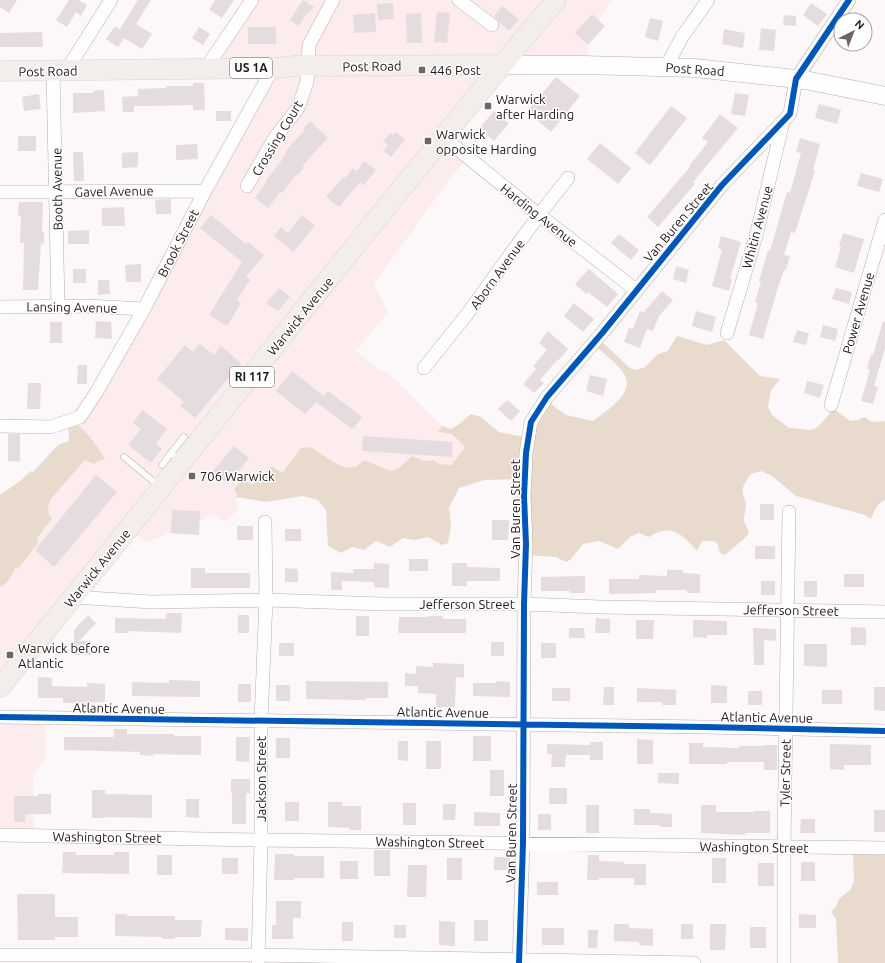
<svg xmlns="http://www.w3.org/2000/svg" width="885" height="963" font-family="Ubuntu,sans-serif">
	<rect width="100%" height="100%" fill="#fcf7f8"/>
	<path fill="#fdecee" d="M253,0H613L587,36L588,64H503L445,137L468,157L448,181L374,284L388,312L360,346L355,350L380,371H385L403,387L442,426L438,433L452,434L465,447L451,465L440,464L433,460L424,461L412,456L399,469L391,471L364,460L354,467H348L331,461L311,447L301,448L283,472L279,471L272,466L253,484L249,483L242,479L235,501L239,508L226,522L213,514L209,517L152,540L147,543L129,530L0,688V556L17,569L37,538L52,519L49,515L48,506L51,499L85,460L74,422L273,68H212Z
		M0,717H46L45,760L33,774L34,834H0Z"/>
	<path fill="#e9dace" d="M677,336L707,345L724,340L760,376L780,379L771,390L768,407L772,415L789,428C796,428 801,429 808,430C819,431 827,416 833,408L850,421L858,420L864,417L872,422L885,421V500C877,503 874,511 871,519L865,515L796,496L772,476L761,471L751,474C748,478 744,483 743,488C742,493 744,496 745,500C749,513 738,516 749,531L747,536L725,555L719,552L718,545L715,541H702L697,551C682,534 671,522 649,537L639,533L630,537L618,549L599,541L583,544L570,560L566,562L556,557L529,555L524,479L484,480L459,488L449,508L451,526L448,543L442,545L428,537L415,540L403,538L390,547L376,541L364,550L352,547L341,553L328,546L326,510L318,500L303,496L266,502L236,497L237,494L234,489L242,479L249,483L253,484L272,466L279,471L283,472L301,448L311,447C320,453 341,470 353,467C357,467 361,462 364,460L391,471L399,468L412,456L424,461L433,460L440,464L451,465L465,447L452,434L438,432L442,426L451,429L458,425L471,414L481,417L499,432L528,438L547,401L566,415L593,421C607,410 639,391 622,371C614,361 603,353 594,345L599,339L630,368L637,370L645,367L658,354L668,351Z
		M68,421C82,423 98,447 105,459L100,460L94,464L85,460L51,499C47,507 47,512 52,519L37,538L38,543L18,569L15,567C12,575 8,584 0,587V495L20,481L31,471L33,472L58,445L69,441Z
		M885,848V963H838L836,919L831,912L837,905L839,899L850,890L854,881L853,850Z"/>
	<path fill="#e5dce0" d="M0,0H17L9,13L0,7Z
		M69,0H79L87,5L81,16L76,12L67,27L56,20Z
		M138,0H151L136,24L152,34L142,49L124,38L118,47L106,39L115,26L120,29Z
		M215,0H234L222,18L209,10Z
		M303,0L314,7L308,14L307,13L299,26L290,20Z
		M393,3L394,19L378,20L377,4Z
		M811,3L827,14L818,26L803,15Z
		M502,6L519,19L509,31L500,23L494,16Z
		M437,12L450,13L447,43L434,42Z
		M375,13L376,32L354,33L353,15Z
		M421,13L422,43H407L406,14Z
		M592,14L605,26L588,45L575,33Z
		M784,15L796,16V26L783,25Z
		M650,18L663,21L658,41L645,37Z
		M199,27L210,34L203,45L192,38Z
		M248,27H276V44H248Z
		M761,28L776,30L774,51L759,50Z
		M724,29L745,33L743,48L722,44Z
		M42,32L43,47H0V33Z
		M556,77L580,96L551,132L527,112Z
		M193,83H204L205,110H193V105L154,106H134V112H123L122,97L138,96V89L166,88V86H193Z
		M104,90L105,111L73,113V93H94L93,91Z
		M735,93L749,95L745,116L731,114Z
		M39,94L41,109L24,111L22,97Z
		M819,104L841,110L837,124L815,118Z
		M671,106L687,118L650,165L635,153Z
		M216,111H231V121H216Z
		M494,111L509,123L494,141L479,129Z
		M720,114L738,128L693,182L695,184L658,227L647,217L690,167L689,166L708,142L702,138Z
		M310,121L328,138L302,166L304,167L298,175L297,174L282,193L280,192L268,208L255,198L267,181L266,180L280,163L289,147L305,130L303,129Z
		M396,132L405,140L391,157L383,151L388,145L383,141L391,133L393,135Z
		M18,136H36V151H18Z
		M800,138L820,144L813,170L815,171L795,233L791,232L784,255L790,256L786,270H784L778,287L763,339L749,335L758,303L755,302L761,281H759L768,250L770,251L787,192L790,193L801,153L796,152Z
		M600,143L631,168L618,184L587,159Z
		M197,144L198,159L176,160V145Z
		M73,152H83L84,181H74Z
		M138,152V167L122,168V153Z
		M364,161L376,170L364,185L360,182L339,207L326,197L343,177L345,178L353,168L357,171Z
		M861,173L883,179L879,192L857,186Z
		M171,199V214H156L155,200Z
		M19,202H43L42,232H44V244L41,243L38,290H23L24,243H20L21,216H18Z
		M124,207L125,226H102V208Z
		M211,215L246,244L248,242L264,255L246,277L250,280L237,300L241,303L227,326L209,315L242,262L200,228Z
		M302,215L315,226L293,252L274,236L281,227L288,233Z
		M89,230V244H68V231Z
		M843,233L864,239L854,273L835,267L841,247L839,246Z
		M619,234L639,250L631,260L611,243Z
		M721,236L741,242L730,279H732L729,291L712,286L722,250L718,248Z
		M141,264V282H126L125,265Z
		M676,266L689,270L686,283L673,279Z
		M73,269H86V283H73Z
		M589,269L618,294L607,307L588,292L586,294L575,284Z
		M98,280H109L110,294L98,295Z
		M279,288L290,297L278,311L266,303Z
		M836,288L852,292L849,304L832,299Z
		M662,291L673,300L659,316L653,331L647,329L640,348L624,342L629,328L633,329L640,311L644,312Z
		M574,303L594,319L583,332L564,316Z
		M696,311L716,317L712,332L692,326Z
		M96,321L111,322L112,339L95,338Z
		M883,321L885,322V348L874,386L878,387L873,404L861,401L870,370L867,369L871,354L873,355Z
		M50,322H62V343H50Z
		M823,325L838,329L835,341L820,337Z
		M797,330L809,333L806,345L793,342Z
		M548,331L568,349L559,360L558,359L540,380L544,383L534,393L523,384L536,369L533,366L547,350L539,343Z
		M200,344L214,355L221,346L241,363L195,418L180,406L184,402L157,379L185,345L193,352Z
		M78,365H87V384H77Z
		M292,371L324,396L328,391L362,417L354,428H351L316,402L305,414L276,391Z
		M590,375L607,379L603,396L586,391Z
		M807,381L824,385L820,398L804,393Z
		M28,383H41L40,409H27Z
		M507,400L520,411L511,421L498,409Z
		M142,410L167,429L156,443L162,449L151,463L128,445L141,429L133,423Z
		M8,434H20V462L8,461Z
		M363,436L453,442L452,457L362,451Z
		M234,446L249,458L228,484L213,471Z
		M96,475L117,492L54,567L35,550Z
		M760,504H774V520H760Z
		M172,510L200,511L199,535L171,533Z
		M492,520H509L508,540H492Z
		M237,526H253V540H237Z
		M285,529H301V541H285Z
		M755,546H775V559H755Z
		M409,559H428V571H409Z
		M374,563L389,564V588L374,587V582L342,581V590H331V572L353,573V569H374Z
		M452,563H467V567L500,568V581H467V586H452Z
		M191,568H205V573H250V588H191Z
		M285,568L298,569V582H285Z
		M667,570H683V573L700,574V593H687V590H656V593L609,594V579H639V575L667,576Z
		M844,574H864V587H844Z
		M585,576V593H570V591H541V577Z
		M761,581H775V595H761Z
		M804,581H817V597H804Z
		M166,613H182L181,633L129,631V633H115V618L166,619Z
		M88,615L96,623L79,641H91V655H74V630Z
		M238,615H249V633H238Z
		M356,616H369V636H356Z
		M428,616H443V619H466V633H398L399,617H428Z
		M596,618L610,619V633H595Z
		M636,620H654L653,639H636Z
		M693,620L727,621V635H707V638L693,637Z
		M851,627L866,628V645H851Z
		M569,628H584L585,638H569Z
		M753,628L776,629V641L764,640V665H754Z
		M491,642H504V656H491Z
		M279,643H294V656H279Z
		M541,643H556V658H541Z
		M804,644H827V667L804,666Z
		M433,663L464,664V678L456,677L455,707H436V694L418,693V686H405V673L416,674V666L433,667Z
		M38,677L52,678V686L87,687V683L105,684V702L63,703V698H38Z
		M169,680L200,681V697L132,696V682L169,683Z
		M306,681L388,682V698H366V700L306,699Z
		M496,681L510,682V697L473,696V683H496Z
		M238,684H251V702H238Z
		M276,685H290V701H276Z
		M711,685L727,686V703H711Z
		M604,687H614V705H603Z
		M874,687H885V711L874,710Z
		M552,688H570V701H552Z
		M637,688L676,690V705H662V702H637Z
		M822,690H842V704H822Z
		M748,691H762V705H748Z
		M114,729H127V734H174V736H201V755L153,754V756L140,755V752L64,750V737H114Z
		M473,736H491V761H473Z
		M236,737H250L249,762L236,761Z
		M276,738H290V758H276Z
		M637,739L653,740V764H637Z
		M398,741H408V761L398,760Z
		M426,741H441V769H426Z
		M590,742H603V760H590V755H566L565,767H551L552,754H547V744L590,745Z
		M689,743H703V747L739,748V746H764V745H777V770H764V762H727V764H689Z
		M830,744L871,745V765H844V770L830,769Z
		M490,770H504V796H490Z
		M658,773H679V784L658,783Z
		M231,779H250V793H246V824H232V793H231Z
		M549,788H567V804H549Z
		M92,790H105V794L152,795V818L105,817V818H92Z
		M38,794H51V814H25V822H14V796H38Z
		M186,799H199V818L186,817Z
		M285,802H299V821H285Z
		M328,802H342V806H361V830H350V828L328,827Z
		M403,803H416V825H403Z
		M443,804H456L455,820H443Z
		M586,805H599V833H586Z
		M701,805H716V812H754V811H770V833H745V835L701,833Z
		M634,809H650V813L672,814V827H660V825H634Z
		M874,810H885V832H874Z
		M474,812L500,813V826H474Z
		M538,814H551V830H538Z
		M801,819H815V833H800Z
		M374,850H390V876H374Z
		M63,852H76V855H114V852H129V874L62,873Z
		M275,854H294V856H324V878H294V880H274Z
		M157,855H172V875H157Z
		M588,855H599V861L624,862V864H646V885H634V878H599V880H587Z
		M494,857H510V870H494Z
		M222,858H238V874H222Z
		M447,858H462V880H447Z
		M712,858H726V883H712Z
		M340,861H358V879H340Z
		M801,862H815V881H801Z
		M758,863H774V886H758Z
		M408,865H427L426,897H407Z
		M537,882H558V895H537Z
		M17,894H55V917H78V937H55V940H18Z
		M276,901H301V918H293V939H272V925H276Z
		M115,914H127V916H175V920H202L201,937H175V939H162V937L115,936Z
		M799,914L816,915V928H799Z
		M474,920H488V941H474Z
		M439,921L455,922V946L439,945Z
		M342,922H353V941H342Z
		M614,924H629V928L653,929V946L639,945V942L614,941Z
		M681,924H693V939H681Z
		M710,924H726L725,950H710Z
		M394,925H406V938H394Z
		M750,927H766V948H750Z
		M225,928H248V941L225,940Z
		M542,928H564V945H542Z
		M588,930H598L597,948H588Z"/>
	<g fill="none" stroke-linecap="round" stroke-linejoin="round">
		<g stroke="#b7afb0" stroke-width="7">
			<path id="lane" d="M171,453L184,437
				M124,457L159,486
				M162,465L171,453L180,460"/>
		</g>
		<g stroke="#b7afb0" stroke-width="14">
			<path id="street" d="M459,0L492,25
				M666,67L682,37L708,0
				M206,68L252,0
				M53,71L58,306
				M66,71L111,0
				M443,137L539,215L636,290
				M247,186L274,139L298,108L307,82L309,45L333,0
				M0,192L205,191
				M0,307L88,306L144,309
				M727,333L756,236L783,122
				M424,368L468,313L539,215L568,178
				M831,405L885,220
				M0,426L51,427L80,417L96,393L144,309L205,191L273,68
				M73,597L152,602L266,600L383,604H524L601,607L885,612
				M0,717L704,727L885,731
				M0,835L261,840L885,848
				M0,955H258L694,963
				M258,962L261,840V720L266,600L265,522
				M519,963L523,843L524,604L526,544L524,496L526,453L531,422L547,397L603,332L722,185L790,114L796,79L849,0
				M784,963V847L789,512"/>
		</g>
		<g stroke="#b7afb0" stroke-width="19">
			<path id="secondary" d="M502,65H583L695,68L805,80L885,96"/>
		</g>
		<g stroke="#d7d2d3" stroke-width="21">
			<path id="primary" d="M0,71L273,68L307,65L329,66L502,65
				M0,687C187,459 367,226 556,0"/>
		</g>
		<use href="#lane" stroke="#fffefe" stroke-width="6"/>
		<use href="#street" stroke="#fffefe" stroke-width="13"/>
		<use href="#secondary" stroke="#fffefe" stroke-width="18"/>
		<use href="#primary" stroke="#f3edeb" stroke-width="20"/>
		<g stroke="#fff" stroke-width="8">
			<path id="cycleway" d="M0,717L704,727L885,731
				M519,963L523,843L524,604L526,544L524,496L526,453L531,422L547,397L603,332L722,185L790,114L796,79L849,0"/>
		</g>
		<use href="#cycleway" stroke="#0057b8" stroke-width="6"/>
	</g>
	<g fill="#6f6567" stroke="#fff" stroke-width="1.5">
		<rect x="418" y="66" width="8" height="8" rx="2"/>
		<rect x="484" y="102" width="8" height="8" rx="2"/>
		<rect x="424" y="137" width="8" height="8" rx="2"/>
		<rect x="188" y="472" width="8" height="8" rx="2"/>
		<rect x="6" y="651" width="8" height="8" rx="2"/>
	</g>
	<g text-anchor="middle" stroke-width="3" stroke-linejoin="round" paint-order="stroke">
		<g fill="#fff" stroke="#655d5e" stroke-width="1">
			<rect x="230" y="58" width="42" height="20" rx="3"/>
			<rect x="230" y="367" width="44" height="20" rx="3"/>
		</g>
		<g font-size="12" font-weight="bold" fill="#231719">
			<text x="251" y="72">US 1A</text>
			<text x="252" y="381">RI 117</text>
		</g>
		<g font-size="13" fill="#231719" stroke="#fff">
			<text transform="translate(372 66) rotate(-1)" y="5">Post Road</text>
			<text transform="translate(695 69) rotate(4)" y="5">Post Road</text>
			<text transform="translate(48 71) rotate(-1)" y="5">Post Road</text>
			<text transform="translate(277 138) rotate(-59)" y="5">Crossing Court</text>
			<text transform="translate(57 189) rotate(-91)" y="5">Booth Avenue</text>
			<text transform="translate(114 191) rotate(-1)" y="5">Gavel Avenue</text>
			<text transform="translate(539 215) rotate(38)" y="5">Harding Avenue</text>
			<text transform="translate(678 222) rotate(-50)" y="5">Van Buren Street</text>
			<text transform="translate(757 227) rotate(-75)" y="5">Whitin Avenue</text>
			<text transform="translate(178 243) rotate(-63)" y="5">Brook Street</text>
			<text transform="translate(497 274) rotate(-54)" y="5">Aborn Avenue</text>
			<text transform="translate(72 307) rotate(1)" y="5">Lansing Avenue</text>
			<text transform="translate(858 313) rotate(-74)" y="5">Power Avenue</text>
			<text transform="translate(300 316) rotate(-51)" y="5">Warwick Avenue</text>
			<text transform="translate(515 509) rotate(-90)" y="5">Van Buren Street</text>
			<text transform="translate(97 568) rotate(-51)" y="5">Warwick Avenue</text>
			<text x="467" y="609">Jefferson Street</text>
			<text transform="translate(791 610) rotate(1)" y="5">Jefferson Street</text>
			<text transform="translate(119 708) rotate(1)" y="5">Atlantic Avenue</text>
			<text transform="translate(443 712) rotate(1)" y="5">Atlantic Avenue</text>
			<text transform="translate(767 717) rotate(1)" y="5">Atlantic Avenue</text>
			<text transform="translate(785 773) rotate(-89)" y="5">Tyler Street</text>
			<text transform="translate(261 779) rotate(-90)" y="5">Jackson Street</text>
			<text transform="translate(511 833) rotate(-89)" y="5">Van Buren Street</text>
			<text transform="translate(107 837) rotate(1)" y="5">Washington Street</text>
			<text transform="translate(430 842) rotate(1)" y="5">Washington Street</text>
			<text transform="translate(754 847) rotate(1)" y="5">Washington Street</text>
		</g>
		<g font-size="13" fill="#231719" stroke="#fff" text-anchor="start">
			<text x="430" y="75">446 Post</text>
			<text x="496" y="104">Warwick<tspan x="496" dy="15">after Harding</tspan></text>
			<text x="436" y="139">Warwick<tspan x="436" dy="15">opposite Harding</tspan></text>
			<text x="200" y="481">706 Warwick</text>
			<text x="18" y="653">Warwick before<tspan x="18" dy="15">Atlantic</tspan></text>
		</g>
	</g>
	<g transform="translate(853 32) rotate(42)"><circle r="19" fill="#ffffff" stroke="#a7a2a3"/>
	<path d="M0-3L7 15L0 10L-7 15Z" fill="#6f6567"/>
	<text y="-6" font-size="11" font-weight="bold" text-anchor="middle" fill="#231719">N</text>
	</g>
</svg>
